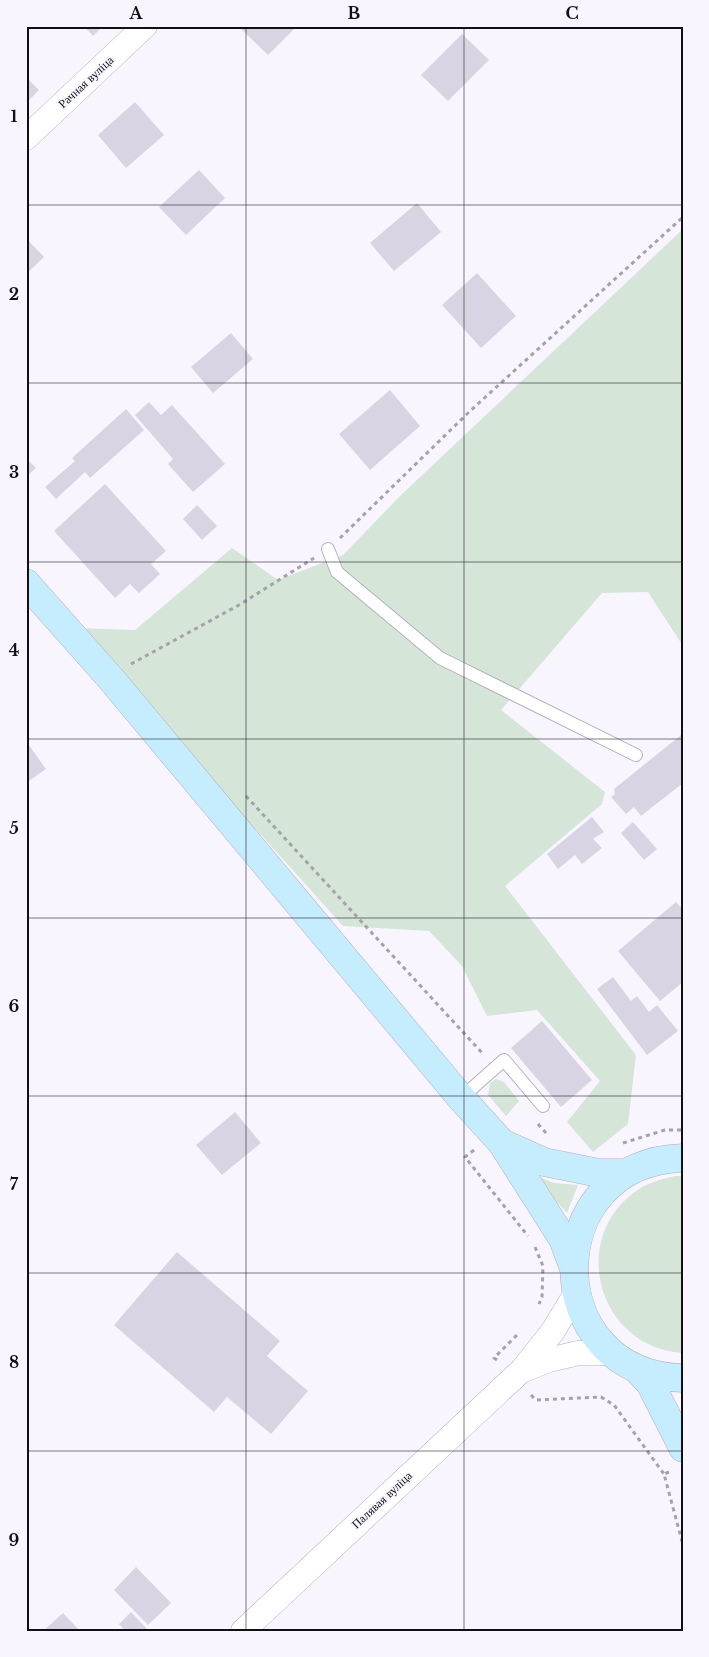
<svg xmlns="http://www.w3.org/2000/svg" width="709" height="1657" font-family="'Libre Baskerville',serif">
	<rect width="100%" height="100%" fill="#f8f5ff"/>
	<path fill="#d5e6d8" d="M683,229V646L648,592L602,593L501,710L605,792L602,804L505,886L636,1055L628,1124L593,1152L567,1122L600,1081L537,1010L487,1016L462,966L429,931L343,926L75,628L135,630L232,548L278,580L343,555L400,496Z
		M496,1079L504,1082L519,1101L506,1116L488,1095L490,1083Z
		M531,1174L554,1183L578,1185L567,1213Z
		M675,1176H683V1353C597,1348 567,1236 639,1189C650,1182 663,1179 675,1176Z"/>
	<path fill="#d9d4e3" d="M84,26H103L93,36Z
		M238,26H294L295,28L268,55Z
		M462,34L489,60L448,101L421,75Z
		M26,77L39,90L26,103Z
		M135,102L164,135L126,168L98,135Z
		M199,170L225,198L186,235L159,207Z
		M417,203L441,232L394,271L370,243Z
		M26,238L44,257L26,274Z
		M477,273L516,316L481,348L442,305Z
		M231,333L253,359L213,393L191,367Z
		M390,390L420,426L370,470L339,434Z
		M149,402L161,415L172,405L225,464L193,492L168,464L173,459L135,415Z
		M126,409L144,430L90,478L85,472L56,499L45,487L75,461L72,458Z
		M26,458L36,468L26,477Z
		M105,484L166,551L151,564L160,574L139,593L130,584L115,598L54,531Z
		M197,505L217,526L202,540L183,519Z
		M681,735L683,738V783L641,816L634,807L626,814L611,797L615,794L614,789Z
		M26,741L46,769L26,783Z
		M592,817L604,832L593,839L602,848L582,864L575,855L558,869L547,854Z
		M633,822L657,849L644,860L621,833Z
		M676,902L683,910V982L660,1001L618,951Z
		M613,977L631,1001L637,996L649,1012L657,1005L678,1031L647,1055L597,989Z
		M542,1021L592,1080L561,1107L511,1048Z
		M235,1112L261,1143L222,1175L196,1145Z
		M177,1252L280,1341L267,1356L308,1391L271,1434L227,1397L214,1412L114,1325Z
		M136,1567L171,1603L148,1625L114,1590Z
		M131,1612L149,1631H125L119,1624Z
		M63,1613L80,1631H43Z"/>
	<g fill="none" stroke-linecap="round" stroke-linejoin="round">
		<g stroke="#b6b0bf" stroke-width="14">
			<path id="lane" d="M328,549L337,572L440,658L636,755
				M461,1098L504,1060L543,1106"/>
		</g>
		<g stroke="#b6b0bf" stroke-width="25">
			<path id="street" d="M26,138L145,26
				M524,1370L549,1360L578,1353H613
				M243,1631L522,1370L553,1331L576,1293"/>
		</g>
		<g stroke="#b6b0bf" stroke-width="29">
			<path id="secondary" d="M26,583L112,680L461,1098L502,1143L563,1239L573,1266
				M502,1143L544,1162L599,1173H626
				M683,1158C538,1162 538,1375 683,1378
				M636,1368L650,1383L683,1448"/>
		</g>
		<path stroke="#a4a2aa" stroke-width="3" stroke-dasharray="4 4" stroke-linecap="butt" d="M340,538L469,412L683,217
			M131,664L239,605L314,558
			M246,796L484,1055
			M538,1124L547,1134
			M623,1143L665,1130H683
			M474,1150L465,1157L528,1236
			M535,1247L543,1266L542,1297L539,1304
			M497,1360L494,1358L517,1335
			M531,1395L536,1400L601,1397L614,1405L664,1474
			M669,1472L664,1474L683,1545"/>
		<use href="#lane" stroke="#fff" stroke-width="12"/>
		<use href="#street" stroke="#fff" stroke-width="24"/>
		<use href="#secondary" stroke="#c5edfd" stroke-width="28"/>
	</g>
	<path fill="none" stroke="#121015" stroke-width="1" stroke-opacity="0.55" d="M246,26V1631M464,26V1631M26,205H683M26,383H683M26,562H683M26,739H683M26,918H683M26,1096H683M26,1273H683M26,1451H683"/>
	<g text-anchor="middle" stroke-width="4" stroke-linejoin="round" paint-order="stroke">
		<g font-size="12" fill="#121015" stroke="#f8f5ff">
			<text transform="translate(86 82) rotate(-43)" y="4">Рачная вуліца</text>
			<text transform="translate(382 1500) rotate(-43)" y="4">Палявая вуліца</text>
		</g>
	</g>
	<rect width="709" height="1657" fill="none" stroke="#f8f5ff" stroke-width="55"/>
	<rect x="28" y="28" width="654" height="1602" fill="none" stroke="#121015" stroke-width="2"/>
	<g font-size="16" text-anchor="middle" font-weight="bold" fill="#121015">
		<text x="136" y="19">A</text>
		<text x="354" y="19">B</text>
		<text x="572" y="19">C</text>
		<text x="14" y="122">1</text>
		<text x="14" y="300">2</text>
		<text x="14" y="478">3</text>
		<text x="14" y="656">4</text>
		<text x="14" y="834">5</text>
		<text x="14" y="1012">6</text>
		<text x="14" y="1190">7</text>
		<text x="14" y="1368">8</text>
		<text x="14" y="1546">9</text>
	</g>
</svg>
